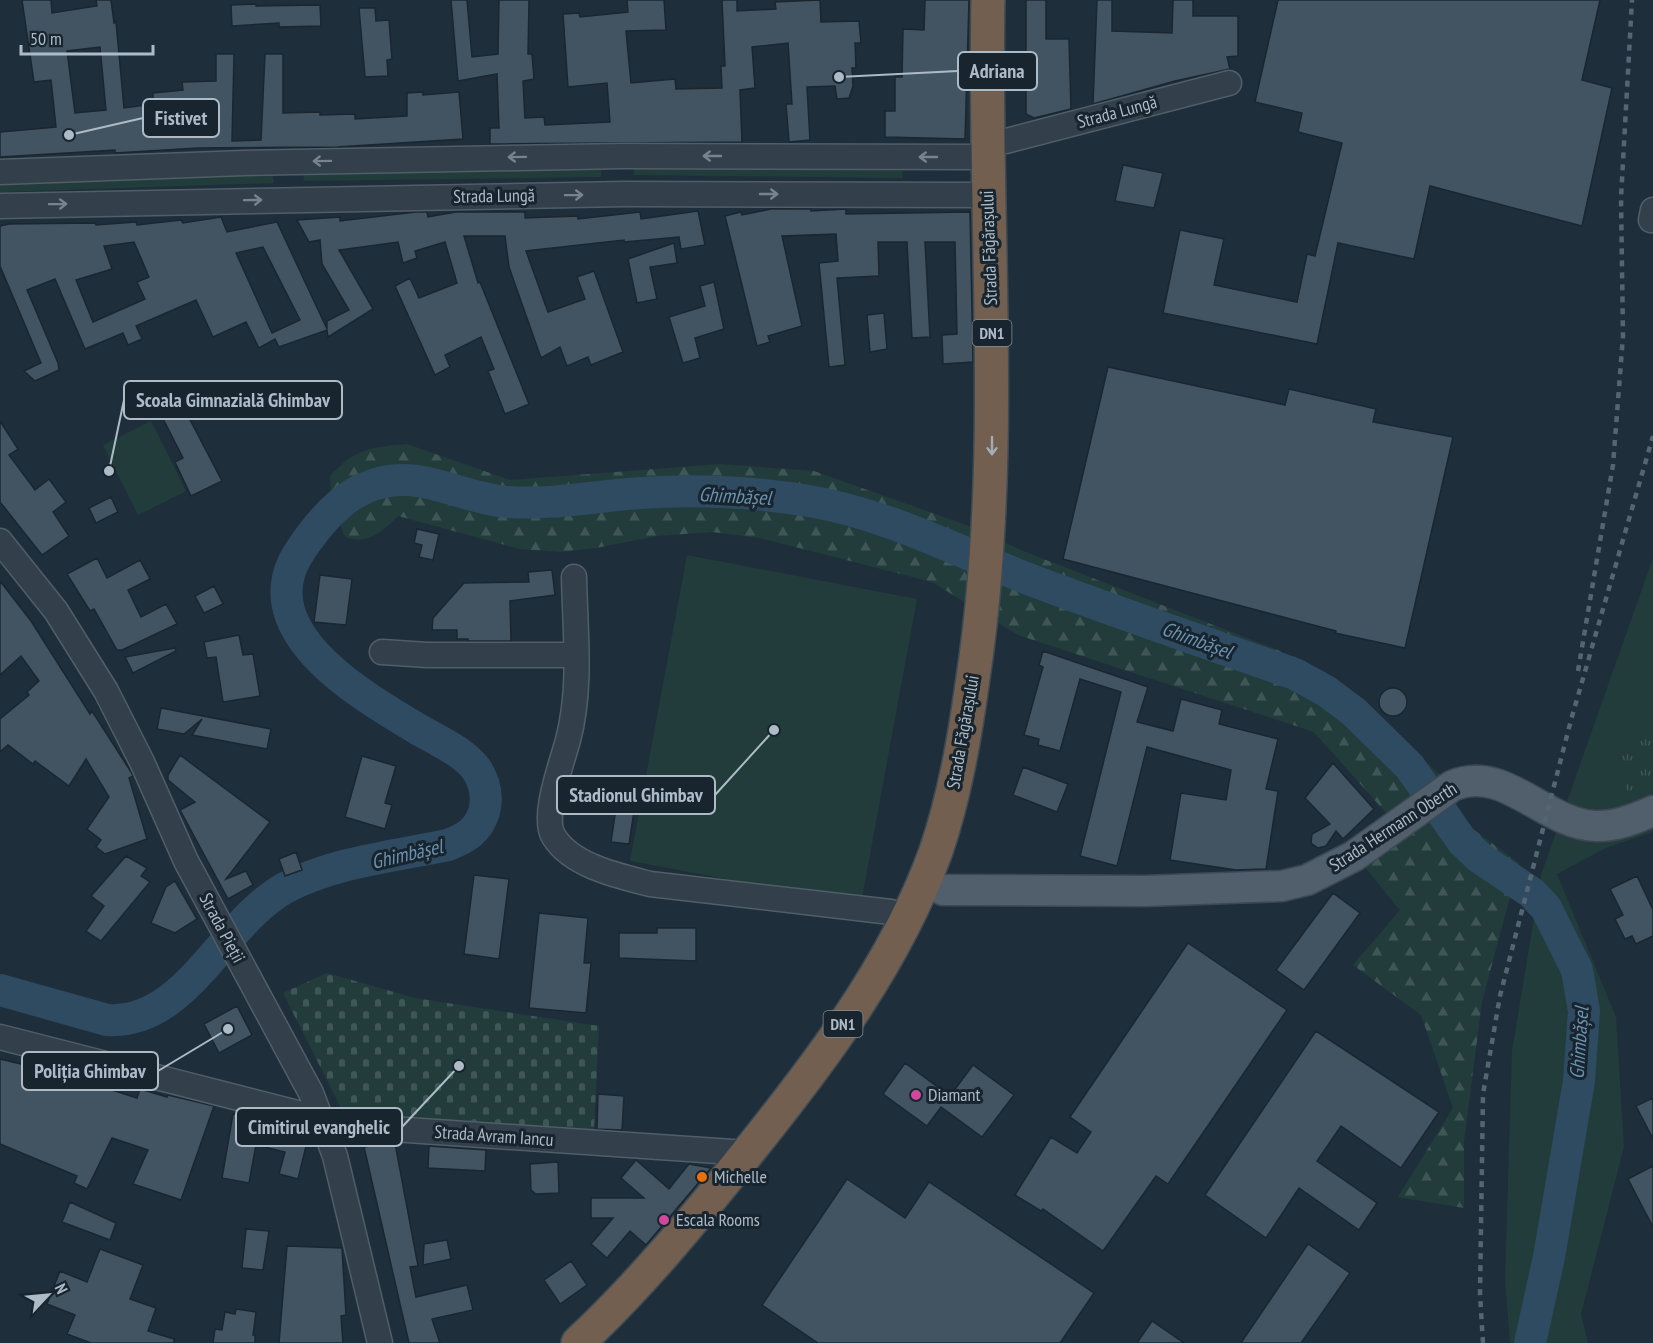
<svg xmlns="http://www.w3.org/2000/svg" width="1653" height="1343" font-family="'PT Sans Narrow',sans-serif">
	<defs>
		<pattern id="forest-firs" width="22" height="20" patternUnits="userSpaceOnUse" patternTransform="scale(1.5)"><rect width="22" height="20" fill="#213c3b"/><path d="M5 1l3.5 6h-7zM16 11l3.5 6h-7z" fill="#3f5656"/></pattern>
		<pattern id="cemetery-stones" width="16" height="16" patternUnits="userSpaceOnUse" patternTransform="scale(1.5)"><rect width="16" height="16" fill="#213c3b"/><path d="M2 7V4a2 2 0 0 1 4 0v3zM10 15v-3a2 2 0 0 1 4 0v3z" fill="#3f5656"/></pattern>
		<pattern id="park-tufts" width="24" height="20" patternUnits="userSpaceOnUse" patternTransform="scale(1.5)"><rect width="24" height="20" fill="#213c3b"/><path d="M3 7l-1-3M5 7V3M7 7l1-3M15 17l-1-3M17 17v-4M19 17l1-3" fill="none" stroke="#3f5656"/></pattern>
	</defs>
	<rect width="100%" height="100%" fill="#1f2e3b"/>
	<path fill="#213c3b" d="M634,167L902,168L903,178L634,175Z
		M601,168V177L304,181L303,173Z
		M273,174L274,183L0,192V182Z
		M151,421L186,491L138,515L103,445Z
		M687,555L917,599L861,904L630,861Z
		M1653,558V832L1608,847L1557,874L1616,1017L1624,1147L1581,1314L1588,1343H1510L1505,1279L1512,1051L1541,875Z"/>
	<path fill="url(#forest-firs)" d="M407,444L510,480L720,464L814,471L969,526L1023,551L1278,650L1341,684L1441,776L1470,827L1519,863L1482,1002L1464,1141V1208L1398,1197L1453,1108L1421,1015L1353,965L1400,910L1347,845L1387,814L1314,732L1018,635L932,582L760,538L712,532L657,536L596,548L560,552L520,549L398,516C382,532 368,545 345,537L331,502L330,476C357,447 370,448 407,444Z"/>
	<path fill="url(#cemetery-stones)" d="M327,973L415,998L599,1026L594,1130L343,1112L283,993Z"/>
	<path fill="url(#park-tufts)" d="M1653,727V782L1629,794L1607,750Z"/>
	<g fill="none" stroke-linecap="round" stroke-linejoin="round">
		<path stroke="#2f4b62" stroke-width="32" d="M0,990L107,1020C186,1025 222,923 285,888C334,862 395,856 448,845C466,838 478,831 484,812C488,797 485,783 477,770C463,751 436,740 416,728C359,694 245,628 302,548C317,526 339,499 365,488C416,465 457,498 508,502C552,505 597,496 640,493C696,489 754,492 809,501C887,514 959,552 1031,580C1118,613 1207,643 1295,674L1326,691L1354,712L1410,767L1462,841L1480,858L1532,893L1546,908L1577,970L1584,1011L1579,1081L1549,1257L1530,1343"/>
	</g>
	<path fill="#425462" stroke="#1a2731" stroke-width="1.5" fill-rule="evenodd" d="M22,0H51L52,13L97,6L96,0H111L114,23L116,22L124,108L153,104V93L183,90L182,82L216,81V54H234L232,141L261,140L265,54H283V113L320,112V115L355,114V119L407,116V93L423,92V95L459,92L463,139L337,147L198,148L115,153V150L0,157V132L56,127L51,80L34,82ZM100,47L106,110L75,113L67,51Z
		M451,0H467L472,57L498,54L499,0H529L528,54H532L534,79L523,81L525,118L544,117L545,125L610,122L607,83L568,87L563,14L579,13L580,17L628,12L627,0H664L666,30L626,31L631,83L675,79L676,89L722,88L721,66H725L722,0H737V11L776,9L775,2L820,0L821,22L859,21L861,43H855L856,68H852L853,86L849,98L837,99L835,86L807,87L810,140L789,142L786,104H792L788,43L752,47L755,88L740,90L742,142L490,144V128H499L497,74L458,81Z
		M925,0H969L965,139L885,137V111H895V77H902L903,29L924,30Z
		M1026,0H1046V39H1069L1071,109L1034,118L1026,114Z
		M1097,0H1112V31L1172,33L1173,0H1193V16H1238V56L1227,57L1230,69L1175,81L1093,104Z
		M1278,0H1600L1582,80L1612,88L1582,226L1430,186L1414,259L1338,243L1317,344L1163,313L1180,230L1224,239L1214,285L1297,302L1307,254L1315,256L1342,143L1298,132L1302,113L1255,102Z
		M256,4V6L320,5L321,26L279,27V23L232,26L231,5Z
		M359,8H375L376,21L389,20L392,59L387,60L388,76L365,77Z
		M1123,165L1163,173L1154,208L1115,201Z
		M771,209H811V211L846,209V214L970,212L973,362L943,364L942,335L957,334L955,242H925L930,337L912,338L907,242H878L879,276L837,278L845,365L829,367L819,263L838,261L836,234L782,236L802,326L768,336L770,342L757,346L725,216L741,212L742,215Z
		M698,211L705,245L681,249L679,237L624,242V240L526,251L548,312L585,299L577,277L594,271L623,352L591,365L588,357L567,366L560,347L541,358L509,267L505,236H464L478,283L480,282L529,404L505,414L488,371L494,369L481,337L445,355L450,367L435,375L395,286L410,278L419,298L457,283L445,242L415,251L417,258L403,263L398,242L339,250L373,309L328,337L327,330L279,347L275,339L259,348L246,322L213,337L196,300L136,326L142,339L128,345L123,333L85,349L55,279L27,290L58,363L59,370L35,381L24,371L41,363L0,266V226L9,224L95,223L96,225L136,222L137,225L181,220L183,223L221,217L227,232L277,222L327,329V321L349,310L322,264L320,240L309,242L297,220L340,217V221L416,212H427L428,217L456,212H525V218L578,216V219L640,212L641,219ZM134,242L149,277L137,282L145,299L93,322L76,280L112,269L104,246ZM263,247L300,320L272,333L236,253Z
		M674,243L677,263L650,267L657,299L637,303L628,259Z
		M714,282L724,329L695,338L700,358L683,363L669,317L705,306L700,286Z
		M884,313L887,349L870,352L867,315Z
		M1108,367L1285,405L1289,389L1376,409L1373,422L1453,437L1405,648L1335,633L1336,631L1063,559Z
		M177,395L222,481L191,496L175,462L183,458L156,405Z
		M0,421L18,449L9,455L35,490L49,479L66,502L53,512L69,536L42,555L0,502Z
		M111,497L118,512L96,523L89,508Z
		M417,529L439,534L433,560L419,557L422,545L414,543Z
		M97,558L107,578L140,560L150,579L128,590L141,617L166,604L177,624L122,650H117L94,609L90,611L67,574Z
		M552,570L555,595L510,601L511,641H468V639H457V630H432L433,618L464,583L529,582L528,572Z
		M320,575L352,579L346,625L314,622Z
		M0,581L31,621L90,714L92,711L131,772L133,776L129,778L147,839L105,854L96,847L101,840L87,829L109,797L86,759L69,786L35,761L33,764L8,745L0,752V719L29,695L27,692L39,681L21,656L0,675Z
		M214,586L223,604L204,613L195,596Z
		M239,635L243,655L253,654L260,696L223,702L216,657L207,658L204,642Z
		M175,648L176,651L133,673L125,657Z
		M1043,651L1148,687L1137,722L1173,731L1181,699L1222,710L1219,724L1278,739L1266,789L1278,791L1266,869L1236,870L1170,860L1181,793L1226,800L1231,770L1147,747L1117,866L1080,856L1121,692L1080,679L1060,751L1038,745L1039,739L1024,735L1043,667L1039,665Z
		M1379 702a14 14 0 1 1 28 0a14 14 0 1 1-28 0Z
		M161,708L271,729L267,749L192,735L202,719L184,734L157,729Z
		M180,755L270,822L226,879L246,871L253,885L228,899L180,810L195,802L168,780V775Z
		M362,756L396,766L385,803L392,805L385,829L345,817Z
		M1333,763L1374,809L1343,839L1336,831L1326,846L1318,848L1311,843L1312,834L1330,824L1305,798Z
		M1023,767L1068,784L1057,812L1013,795Z
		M619,788L637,791L629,844L611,842Z
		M296,852L302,870L285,876L279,859Z
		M126,856L147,868L141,876L150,882L101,941L86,931L104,906L91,896Z
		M474,875L509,879L499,959L464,954Z
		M1637,876L1653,910V936L1636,944L1632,936L1625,939L1615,919L1623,915L1610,889Z
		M175,881L197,919L175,933L151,923L166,887Z
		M1333,893L1360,913L1304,990L1276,970Z
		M539,913L588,918L584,963H591L586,1013L529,1008Z
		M657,928H696V961L619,958V933H657Z
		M1188,943L1287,1010L1168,1184L1156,1176L1103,1251L1043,1209L1041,1211L1015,1195L1051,1137L1077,1153L1091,1132L1070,1117Z
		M237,1006L252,1035L219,1053L204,1024Z
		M1316,1031L1439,1112L1401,1168L1341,1126L1317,1161L1377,1203L1359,1230L1299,1188L1266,1238L1205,1195Z
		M0,1059L62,1074L137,1098L140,1089L167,1097L168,1095L214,1106L181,1200L133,1184L148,1150L112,1138L87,1189L74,1183L77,1176L0,1144Z
		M905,1063L950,1096L973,1065L1014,1095L982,1137L941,1107L927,1126L883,1094Z
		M598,1094L624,1096L622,1130L597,1129Z
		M1653,1098V1139L1636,1106Z
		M233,1114L261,1119L259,1125L308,1138L298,1179L279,1174L285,1152L256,1145L249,1183L222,1178Z
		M387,1143H395L418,1266L410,1267L416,1297L467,1285L473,1310L432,1319L440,1343H409L364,1147Z
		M429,1146L486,1150L485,1171L428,1168Z
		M636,1160L669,1189L689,1164L711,1168L646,1245L630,1231L607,1258L591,1244L613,1218H591V1198H644L621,1178Z
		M558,1162L559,1193L536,1194L531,1190L530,1164Z
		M1653,1166V1227L1628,1179Z
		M847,1179L905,1218L929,1182L1094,1293L1060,1343H818L762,1305Z
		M70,1202L116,1223L110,1240L62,1222Z
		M246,1229L269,1231L263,1270L242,1268Z
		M447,1240L451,1259L423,1265L424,1244Z
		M1308,1244L1350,1273L1301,1343H1241Z
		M287,1246L342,1248L346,1315L341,1316L343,1343H279Z
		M100,1249L143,1265L130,1299L156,1308L148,1331L174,1339V1343H91L67,1334L75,1315L47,1304L60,1271L87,1282Z
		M571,1261L587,1285L560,1304L544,1280Z
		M236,1309L256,1312L253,1335H255V1343H213L215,1329L222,1330L225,1312L235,1314Z
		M1152,1321L1184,1343H1137Z"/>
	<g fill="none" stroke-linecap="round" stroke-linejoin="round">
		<g stroke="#505e68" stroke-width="27">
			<path id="minor" d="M1006,141L1229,83
				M0,172L244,163L623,156L987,157
				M0,206L624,194L987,195
				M1651,220L1653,210
				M0,541L56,611L106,691L142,762L186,861L311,1093L335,1156L380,1343
				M574,577C575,631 582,687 568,740C562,763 541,817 554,837C572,866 619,876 650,884L891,912L908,917
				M382,652L427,655H575
				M0,1037L348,1126L747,1153"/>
		</g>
		<g stroke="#3c4954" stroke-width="33">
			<path id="major" d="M943,890L1145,891L1282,886L1307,880L1354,856L1452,786C1504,763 1544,824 1595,826C1616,827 1634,819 1653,811"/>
		</g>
		<g stroke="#3d4b55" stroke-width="36">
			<path id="highway" d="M578,1343C636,1289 686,1229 736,1167C813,1072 894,968 936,851C955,795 965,736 973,678C1007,453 983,226 988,0"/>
		</g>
		<use href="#minor" stroke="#33404b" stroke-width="24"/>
		<use href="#major" stroke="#505f6b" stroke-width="30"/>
		<use href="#highway" stroke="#725f4f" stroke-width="33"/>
		<path stroke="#546573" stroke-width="4.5" stroke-dasharray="6 6" stroke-linecap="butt" d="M1578,671L1613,465L1623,336L1621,198L1632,0
			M1483,1343L1480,1294L1483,1094L1500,996L1571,720L1653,436"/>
	</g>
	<defs><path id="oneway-shaft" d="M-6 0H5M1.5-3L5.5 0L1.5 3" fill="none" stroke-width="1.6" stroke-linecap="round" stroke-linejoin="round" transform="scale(1.5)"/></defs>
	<g stroke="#76848f">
		<use href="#oneway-shaft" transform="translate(712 156) rotate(-180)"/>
		<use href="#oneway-shaft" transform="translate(517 157) rotate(179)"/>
		<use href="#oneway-shaft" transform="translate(928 157) rotate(-180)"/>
		<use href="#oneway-shaft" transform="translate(322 161) rotate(179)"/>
		<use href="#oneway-shaft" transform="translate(769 194)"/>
		<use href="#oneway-shaft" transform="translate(574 195) rotate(-1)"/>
		<use href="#oneway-shaft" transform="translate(253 200) rotate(-1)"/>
		<use href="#oneway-shaft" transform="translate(58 204) rotate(-1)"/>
	</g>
	<use stroke="#a4adb5" href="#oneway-shaft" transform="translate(992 446) rotate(90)"/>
	<g fill="#d1479c" stroke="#18252f" stroke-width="2">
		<circle cx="916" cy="1095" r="6"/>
		<circle cx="664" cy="1220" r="6"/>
	</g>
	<circle fill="#e8710a" stroke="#18252f" stroke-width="2" cx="702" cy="1177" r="6"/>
	<g text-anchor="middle" stroke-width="6" stroke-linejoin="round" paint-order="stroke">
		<g fill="#18252f" stroke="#808e99" stroke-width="1.5">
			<rect x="972.5" y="320" width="39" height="26" rx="4.5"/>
			<rect x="823.5" y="1011" width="39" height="26" rx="4.5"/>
		</g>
		<g font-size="16" font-weight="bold" fill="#adbbc7">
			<text x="992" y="339">DN1</text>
			<text x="843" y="1030">DN1</text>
		</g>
		<g font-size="18" fill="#adbbc7" stroke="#18252f">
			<text transform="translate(1117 112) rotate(-15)" y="6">Strada Lungă</text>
			<text transform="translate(494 196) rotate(-1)" y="6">Strada Lungă</text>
			<text transform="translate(989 248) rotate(-92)" y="6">Strada Făgărașului</text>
			<text transform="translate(963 732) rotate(-80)" y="6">Strada Făgărașului</text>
			<text transform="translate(1393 827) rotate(-33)" y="6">Strada Hermann Oberth</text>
			<text transform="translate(222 928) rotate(62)" y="6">Strada Pieții</text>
			<text transform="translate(494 1136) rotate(4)" y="6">Strada Avram Iancu</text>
		</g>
		<g font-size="18" fill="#adbbc7" stroke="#18252f" text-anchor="start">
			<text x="928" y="1101">Diamant</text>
			<text x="714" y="1183">Michelle</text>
			<text x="676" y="1226">Escala Rooms</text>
		</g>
		<g font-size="20" font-style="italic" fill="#6a91ae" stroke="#18252f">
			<text transform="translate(735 496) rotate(3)" y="7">Ghimbășel</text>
			<text transform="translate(1197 640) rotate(20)" y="7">Ghimbășel</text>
			<text transform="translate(407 854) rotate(-13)" y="7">Ghimbășel</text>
			<text transform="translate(1579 1043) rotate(-86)" y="7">Ghimbășel</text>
		</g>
	</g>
	<path fill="none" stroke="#adbbc7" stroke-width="2" d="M839 77L958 71M69 135L143 118M109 471L124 400M774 730L715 795M228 1029L158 1071M459 1066L402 1127"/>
	<g fill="#adbbc7" stroke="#18252f" stroke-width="2">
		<circle cx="839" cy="77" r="6"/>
		<circle cx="69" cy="135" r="6"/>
		<circle cx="109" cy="471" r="6"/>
		<circle cx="774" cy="730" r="6"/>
		<circle cx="228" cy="1029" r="6"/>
		<circle cx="459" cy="1066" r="6"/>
	</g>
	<g fill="#18252f" stroke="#adbbc7" stroke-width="2">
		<rect x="958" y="52" width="79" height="38" rx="6"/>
		<rect x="143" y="99" width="76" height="38" rx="6"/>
		<rect x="124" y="381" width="218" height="38" rx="6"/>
		<rect x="557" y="776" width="158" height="38" rx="6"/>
		<rect x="22" y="1052" width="136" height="38" rx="6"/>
		<rect x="236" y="1108" width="166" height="38" rx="6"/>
	</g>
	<g font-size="20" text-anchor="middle" font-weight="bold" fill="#adbbc7">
		<text x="997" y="78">Adriana</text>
		<text x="181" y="125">Fistivet</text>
		<text x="233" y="407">Scoala Gimnazială Ghimbav</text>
		<text x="636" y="802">Stadionul Ghimbav</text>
		<text x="90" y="1078">Poliția Ghimbav</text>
		<text x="319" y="1134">Cimitirul evanghelic</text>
	</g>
	<g transform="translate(48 1295) rotate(64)" stroke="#18252f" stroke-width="4.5" paint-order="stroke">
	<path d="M0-4.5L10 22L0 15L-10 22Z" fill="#adbbc7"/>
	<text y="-9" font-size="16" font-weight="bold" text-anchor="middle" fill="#adbbc7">N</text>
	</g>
	<path d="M21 45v9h132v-9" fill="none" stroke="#adbbc7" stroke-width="3"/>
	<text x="30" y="45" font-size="18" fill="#adbbc7" stroke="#18252f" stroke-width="4.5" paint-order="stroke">50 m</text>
</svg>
